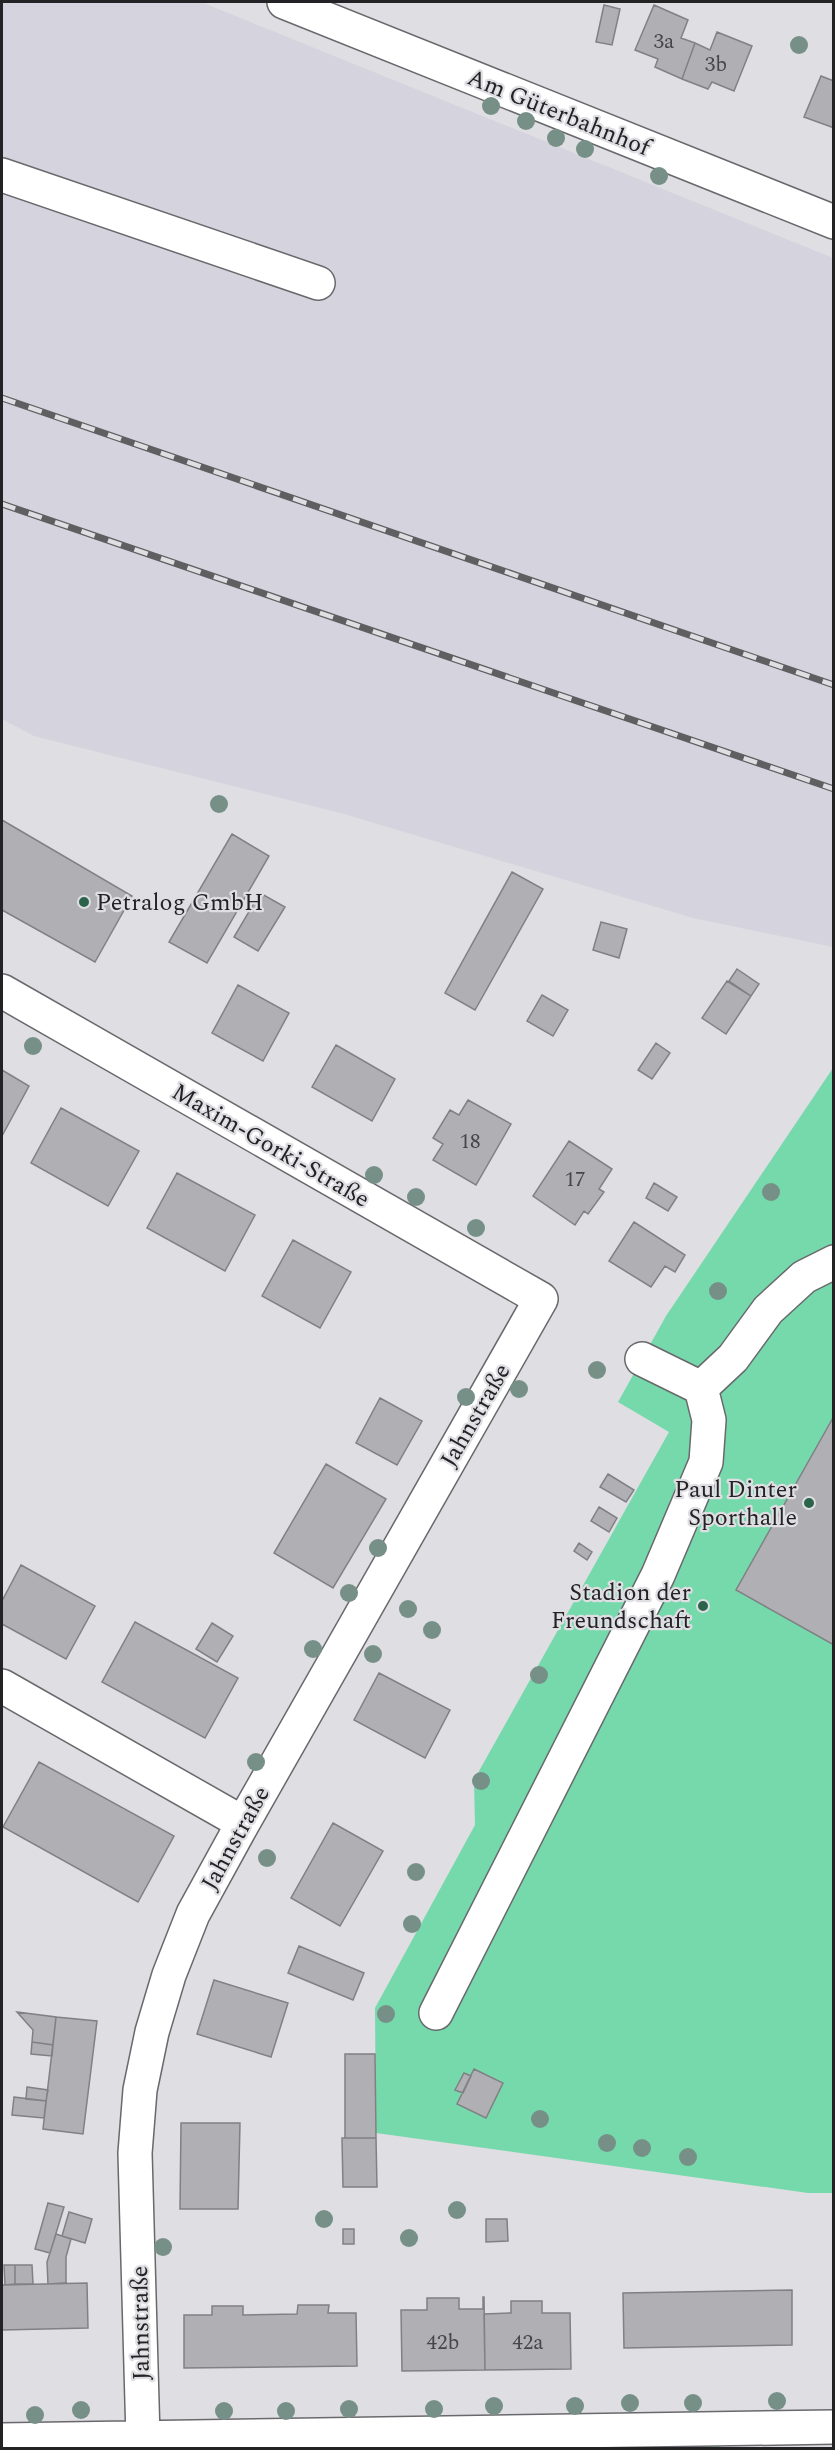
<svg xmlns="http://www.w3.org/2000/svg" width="835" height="2450" font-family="Spectral,serif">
	<rect width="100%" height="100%" fill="#dfdee2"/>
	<path fill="#d5d3de" d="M2,2H201L833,258V947L693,918L344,814L34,736L2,719Z"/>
	<path fill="#75d9ac" d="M833,1068V2193H808L376,2133L375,2008L475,1825L474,1780L669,1432L618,1402L666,1316Z
		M720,2445V2448H597L598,2446Z"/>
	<path fill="#b0afb4" stroke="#818084" stroke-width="1.5" d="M604,5L620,9L612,45L596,42Z
		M654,5L688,20L681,38L695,43L682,79L655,67L658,59L635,50Z
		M717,32L752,46L734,91L712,82L708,89L682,79L695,43L710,50Z
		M821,76L834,81V128L804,117Z
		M2,820L132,896L95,962L2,910Z
		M232,834L269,856L207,963L169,942Z
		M512,872L543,889L475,1010L445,993Z
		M260,893L285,907L258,951L234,937Z
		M601,922L627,929L619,958L593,950Z
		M737,969L759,984L751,996L729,981Z
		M727,981L751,996L726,1034L702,1018Z
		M238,985L289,1013L263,1061L212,1033Z
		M542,995L568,1010L553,1036L527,1021Z
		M656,1043L670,1053L652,1079L638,1070Z
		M336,1045L395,1079L372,1121L312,1087Z
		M2,1070L29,1086L2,1136Z
		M468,1100L511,1124L476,1185L433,1160L443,1144L433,1138L450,1110L459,1115Z
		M61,1108L139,1151L108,1206L31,1163Z
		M569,1141L612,1169L599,1189L604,1192L588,1214L584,1211L575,1225L533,1196Z
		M177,1173L255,1215L225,1271L147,1228Z
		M654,1183L677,1197L668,1211L646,1198Z
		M634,1222L685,1255L675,1272L665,1266L651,1287L609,1261Z
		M293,1240L351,1272L320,1328L262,1296Z
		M380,1398L422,1421L397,1465L356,1443Z
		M834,1416V1645L736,1590Z
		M326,1464L386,1499L333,1588L274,1553Z
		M608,1474L634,1490L626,1502L600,1487Z
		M599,1507L617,1518L609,1532L591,1521Z
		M579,1543L592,1552L587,1560L574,1551Z
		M21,1565L95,1606L66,1659L2,1624V1601Z
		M135,1622L238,1678L205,1738L102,1682Z
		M212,1623L233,1636L217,1662L196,1649Z
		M379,1673L450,1710L425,1758L354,1720Z
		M39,1762L174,1836L138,1902L3,1827Z
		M333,1823L383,1851L340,1926L291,1898Z
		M299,1946L364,1973L353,2000L288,1973Z
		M214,1980L288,2003L271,2057L197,2034Z
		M17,2012L56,2017L53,2045L32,2042L33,2030Z
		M56,2017L97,2021L83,2134L43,2129Z
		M32,2042L53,2045L52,2056L31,2054Z
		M345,2054H375L376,2138H345Z
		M474,2069L503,2083L486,2118L457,2104Z
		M464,2073L471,2076L463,2093L455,2090Z
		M27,2087L48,2090L46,2101L26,2099Z
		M14,2097L46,2101L44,2118L12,2115Z
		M181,2123H240L238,2209H180Z
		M342,2138H376L377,2187H343Z
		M48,2203L64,2207L50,2253L35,2249Z
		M69,2212L92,2219L85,2243L62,2236Z
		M486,2219H507L508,2241L486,2242Z
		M343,2229H354V2244H343Z
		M56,2234L71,2239L66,2257V2283L48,2284L47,2262Z
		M4,2265H15V2284L5,2285Z
		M15,2265H32L33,2284H15Z
		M87,2283L88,2328L2,2330V2285Z
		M792,2290V2345L624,2348L623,2293Z
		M483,2297H484L485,2370L402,2371L401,2310H427V2298H459V2309H483Z
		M511,2301H542V2313H570L571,2369L485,2370L484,2314L511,2313Z
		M298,2305H329L328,2313H356L357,2366L184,2368V2315H212V2306H243V2315L297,2314Z"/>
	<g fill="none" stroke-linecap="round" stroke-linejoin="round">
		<g stroke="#69686c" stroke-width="36">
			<path id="minor" d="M284,2L834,222
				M2,175L318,283
				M2,991L541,1299L243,1823L193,1914L169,1975L152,2032L140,2090L135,2153L143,2438
				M642,1359L701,1388
				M701,1388L733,1358L768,1310L804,1277L834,1262
				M2,1686L243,1823
				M436,2013L658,1575L706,1462L709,1420L701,1388
				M2,2440L834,2427"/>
		</g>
		<use href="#minor" stroke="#fff" stroke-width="33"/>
		<g stroke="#5f5e60" stroke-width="7">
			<path id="rail" d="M2,398L834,685
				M2,504L834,789"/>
		</g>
		<use href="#rail" stroke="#dfdee2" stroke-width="4.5" stroke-dasharray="14" stroke-linecap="butt"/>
	</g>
	<g fill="#779087">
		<circle cx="799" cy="45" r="9"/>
		<circle cx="491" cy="106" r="9"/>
		<circle cx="526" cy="121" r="9"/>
		<circle cx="556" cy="138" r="9"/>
		<circle cx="585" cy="149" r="9"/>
		<circle cx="659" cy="176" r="9"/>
		<circle cx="219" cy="804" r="9"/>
		<circle cx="33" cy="1046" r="9"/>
		<circle cx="374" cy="1175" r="9"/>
		<circle cx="771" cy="1192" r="9"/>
		<circle cx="416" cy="1197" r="9"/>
		<circle cx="476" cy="1228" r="9"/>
		<circle cx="718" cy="1291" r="9"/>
		<circle cx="597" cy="1370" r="9"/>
		<circle cx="519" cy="1389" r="9"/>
		<circle cx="466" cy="1397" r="9"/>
		<circle cx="378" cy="1548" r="9"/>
		<circle cx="349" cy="1593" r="9"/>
		<circle cx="408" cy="1609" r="9"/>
		<circle cx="432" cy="1630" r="9"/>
		<circle cx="313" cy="1649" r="9"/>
		<circle cx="373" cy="1654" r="9"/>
		<circle cx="539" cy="1675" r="9"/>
		<circle cx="256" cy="1762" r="9"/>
		<circle cx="481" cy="1781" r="9"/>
		<circle cx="267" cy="1858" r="9"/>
		<circle cx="416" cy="1872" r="9"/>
		<circle cx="412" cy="1924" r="9"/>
		<circle cx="386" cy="2014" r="9"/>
		<circle cx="540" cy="2119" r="9"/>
		<circle cx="607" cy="2143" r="9"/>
		<circle cx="642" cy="2148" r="9"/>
		<circle cx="688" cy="2157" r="9"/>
		<circle cx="457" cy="2210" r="9"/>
		<circle cx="324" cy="2219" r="9"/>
		<circle cx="409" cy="2238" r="9"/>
		<circle cx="163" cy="2247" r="9"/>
		<circle cx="777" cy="2401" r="9"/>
		<circle cx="630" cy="2403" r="9"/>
		<circle cx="693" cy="2403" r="9"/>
		<circle cx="494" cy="2406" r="9"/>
		<circle cx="575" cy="2406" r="9"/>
		<circle cx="349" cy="2409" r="9"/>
		<circle cx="434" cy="2409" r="9"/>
		<circle cx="81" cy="2410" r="9"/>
		<circle cx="224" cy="2411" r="9"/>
		<circle cx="286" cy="2411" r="9"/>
		<circle cx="35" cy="2415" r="9"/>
	</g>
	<g fill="#2c644b" stroke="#dfdee2" stroke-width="2">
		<circle cx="84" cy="902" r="6"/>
		<circle cx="809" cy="1503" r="6"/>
		<circle cx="703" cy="1606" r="6"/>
	</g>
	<g text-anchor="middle" stroke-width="4.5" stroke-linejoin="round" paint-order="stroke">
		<g font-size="21" fill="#464548">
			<text x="664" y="48">3a</text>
			<text x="716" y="71">3b</text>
			<text x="470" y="1148">18</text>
			<text x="575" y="1186">17</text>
			<text x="443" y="2349">42b</text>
			<text x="528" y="2349">42a</text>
		</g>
		<g font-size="24" fill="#232224" stroke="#dfdee2">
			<text transform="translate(559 112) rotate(22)" y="8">Am Güterbahnhof</text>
			<text transform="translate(271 1145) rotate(30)" y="8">Maxim-Gorki-Straße</text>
			<text transform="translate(475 1415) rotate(-60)" y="8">Jahnstraße</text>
			<text transform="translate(235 1838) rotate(-61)" y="8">Jahnstraße</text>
			<text transform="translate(140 2323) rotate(-91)" y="8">Jahnstraße</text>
		</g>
		<g font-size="24" fill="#232224" stroke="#dfdee2" text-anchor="end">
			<text x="96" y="910" text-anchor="start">Petralog GmbH</text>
			<text x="797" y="1497">Paul Dinter<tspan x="797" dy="28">Sporthalle</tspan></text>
			<text x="691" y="1600">Stadion der<tspan x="691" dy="28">Freundschaft</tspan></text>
		</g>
	</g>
	<rect width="835" height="2450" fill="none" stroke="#232224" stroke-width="6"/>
</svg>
